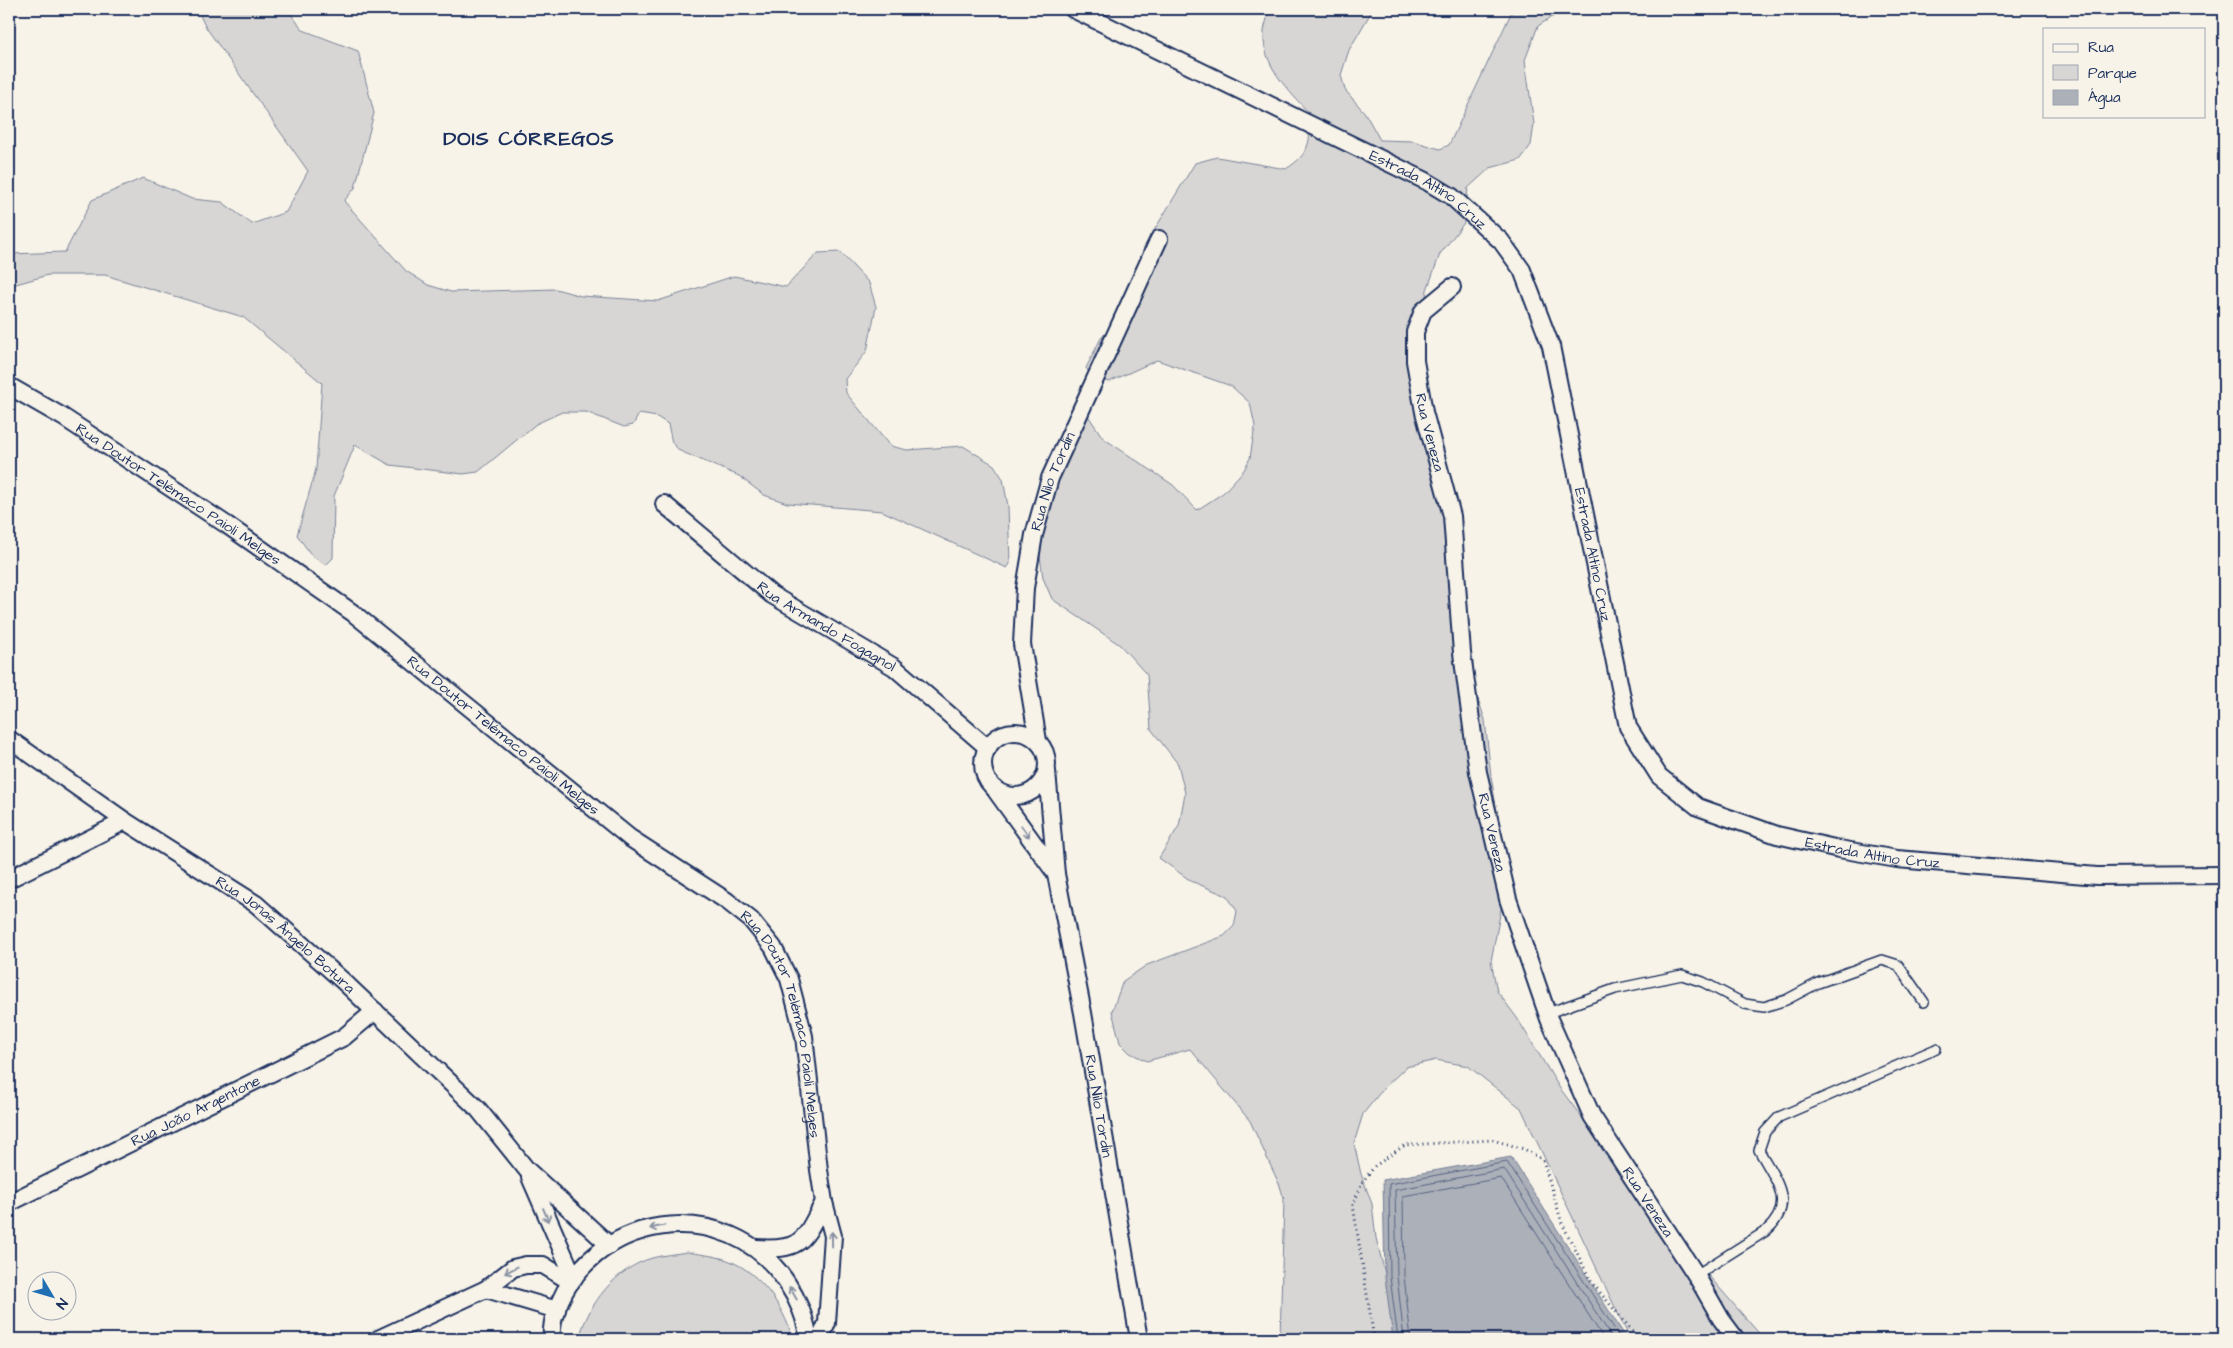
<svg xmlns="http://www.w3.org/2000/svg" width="2233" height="1348" font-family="'Architects Daughter',sans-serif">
	<rect width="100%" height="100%" fill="#f7f3e8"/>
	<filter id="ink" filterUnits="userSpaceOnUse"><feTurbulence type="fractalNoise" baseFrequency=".02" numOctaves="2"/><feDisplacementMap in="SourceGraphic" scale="10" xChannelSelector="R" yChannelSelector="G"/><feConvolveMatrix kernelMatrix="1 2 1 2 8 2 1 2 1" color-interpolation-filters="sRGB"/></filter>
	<g filter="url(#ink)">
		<path fill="#d7d6d4" stroke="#798299" d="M197,9H287L303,30L358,51L374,113L355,188L344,201L406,271L428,285L451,292L556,289L581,296L658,301L734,276L786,287L818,253L840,252L869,283L876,307L867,351L845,379L846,393L890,446L907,450L963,446L994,465L1003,479L1008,506L1010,564L1007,568L882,511L787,503L764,495L739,476L680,451L672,443L668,424L657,417L639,414L633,425L624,427L586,412H562L536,424L478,472L463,474L390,465L355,445L334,496L333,558L326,565L312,556L297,535L316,469L322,383L243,317L105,275H48L9,286V254L65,252L92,200L143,178L192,199L222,202L252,224L286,212L308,171L205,26Z
			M1270,9H1373L1349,50L1341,75L1345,90L1365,113L1380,140L1413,141L1440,149L1449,145L1513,9H1564L1538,26L1525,60L1534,124L1531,145L1520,160L1490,168L1468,188L1464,223L1440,254L1427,290L1419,340L1463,653L1485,720L1491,776L1505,860L1504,894L1491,961L1497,991L1517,1018L1559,1087L1675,1242L1688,1252L1764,1339H1630L1521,1108L1468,1066L1436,1060L1406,1067L1383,1089L1363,1114L1354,1143L1361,1174L1372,1204L1376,1238L1397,1321V1339H1280L1284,1199L1280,1186L1250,1121L1190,1049L1147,1061L1130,1053L1120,1043L1112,1011L1123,981L1147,965L1224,936L1234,926L1237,911L1227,896L1191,881L1159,858L1179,826L1185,793L1178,764L1151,729L1147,675L1120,645L1052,599L1043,578L1038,541L1077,414L1089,417L1103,438L1173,485L1197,510L1223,493L1244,470L1250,458L1255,426L1250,403L1231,386L1157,360L1109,382L1093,378L1086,368L1101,338L1134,304L1144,247L1195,163L1217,157L1286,169C1311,153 1310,142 1310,114C1289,91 1261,65 1264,31C1265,24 1268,16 1270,9Z
			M687,1252C698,1254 710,1255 721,1258C758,1268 783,1305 793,1339H579C588,1304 616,1268 652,1258C663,1255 675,1254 687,1252Z"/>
		<path fill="#acb0b9" stroke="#727c95" d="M1511,1157L1627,1339H1393L1385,1277L1383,1180Z"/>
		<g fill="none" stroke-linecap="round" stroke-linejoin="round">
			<path stroke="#556382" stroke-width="1" d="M1398,1339L1390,1277L1389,1184L1507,1162L1621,1339
				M1404,1339L1397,1276L1395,1190L1504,1169L1613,1339
				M1411,1339L1404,1276L1403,1196L1501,1178L1604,1339"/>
			<g stroke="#1b2f5e" stroke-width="12">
				<path id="service" d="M1548,1013L1615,989L1682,975L1703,982L1745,1004L1764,1007L1786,1000L1818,983L1882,960L1898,965L1924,1002
					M1696,1275L1766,1231C1797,1203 1775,1180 1759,1150L1765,1132L1779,1117L1936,1049"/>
			</g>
			<g stroke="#1b2f5e" stroke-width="20">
				<g id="minor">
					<path id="s1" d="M1073,9L1426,181L1451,196L1501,241L1522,270L1551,346L1628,727L1659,776L1698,807L1777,835L1839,849L1897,859L2097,876L2224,875"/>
					<path id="s2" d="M1452,287L1423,311L1415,332V361L1424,412L1452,516L1462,653L1478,772L1508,899L1549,1019L1592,1116L1696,1275L1721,1319L1736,1339"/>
					<path id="s3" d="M9,386L63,417L227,525L353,613L630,838L727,901L751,920L773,947L789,979L804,1036L819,1170L824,1202L833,1236L827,1323L820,1339"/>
					<path id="s4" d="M664,504L772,595L894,667L988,748"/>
					<circle cx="1015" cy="764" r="32"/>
					<path id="s5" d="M9,739L125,821L256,904L343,981L478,1109L527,1170L609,1245"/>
					<path id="s6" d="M1038,741L1022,644L1025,588L1034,535L1050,478L1159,239"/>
					<path d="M996,791L1056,874L1047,771"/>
					<path id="s7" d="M1056,874L1083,1013L1139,1339"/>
					<path d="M9,879L125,821"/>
					<path d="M530,1177L574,1278"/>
					<path id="s8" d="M9,1203L344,1037L375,1011"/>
					<path d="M756,1248C803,1251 803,1241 824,1202"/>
					<path d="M486,1289L557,1310"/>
					<path d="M378,1339L486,1289L513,1268L526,1265H543L571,1282"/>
					<path d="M551,1339C552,1332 552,1324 554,1317C586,1213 728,1191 787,1283C797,1298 807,1320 808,1339"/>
				</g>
			</g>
			<path stroke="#1b2f5e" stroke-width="3" stroke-dasharray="1 4" stroke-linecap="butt" d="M1374,1339L1353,1205L1363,1181L1375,1166L1405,1145L1493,1140L1524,1149L1543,1160L1562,1223L1592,1283L1639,1339"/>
			<use href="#service" stroke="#f7f3e8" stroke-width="9"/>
			<use href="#minor" stroke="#f7f3e8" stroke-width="16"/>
		</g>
		<defs><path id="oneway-shaft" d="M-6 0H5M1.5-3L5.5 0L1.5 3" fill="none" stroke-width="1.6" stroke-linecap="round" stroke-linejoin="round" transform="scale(1.25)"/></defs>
		<g stroke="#8991a3">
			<use href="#oneway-shaft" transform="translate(1025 831) rotate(54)"/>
			<use href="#oneway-shaft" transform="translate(546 1215) rotate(67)"/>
			<use href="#oneway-shaft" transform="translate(657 1227) rotate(168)"/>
			<use href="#oneway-shaft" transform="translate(832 1239) rotate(-91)"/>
			<use href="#oneway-shaft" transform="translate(511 1270) rotate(153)"/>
			<use href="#oneway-shaft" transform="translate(793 1293) rotate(-120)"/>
		</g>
	</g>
	<g text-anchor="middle" stroke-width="4.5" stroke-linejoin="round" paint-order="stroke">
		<g font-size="15" fill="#1b2f5e" stroke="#f7f3e8">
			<text dy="5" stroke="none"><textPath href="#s1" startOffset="399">Estrada Altino Cruz</textPath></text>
			<text dy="5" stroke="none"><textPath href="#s2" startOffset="162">Rua Veneza</textPath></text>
			<text dy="5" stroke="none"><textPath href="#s6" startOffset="265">Rua Nilo Tordin</textPath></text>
			<text dy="5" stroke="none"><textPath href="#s3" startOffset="201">Rua Doutor Telémaco Paioli Melges</textPath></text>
			<text dy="5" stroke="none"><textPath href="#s1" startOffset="819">Estrada Altino Cruz</textPath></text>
			<text dy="5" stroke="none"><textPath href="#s4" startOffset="204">Rua Armando Fogagnol</textPath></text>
			<text dy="5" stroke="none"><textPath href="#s3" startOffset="606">Rua Doutor Telémaco Paioli Melges</textPath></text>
			<text dy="5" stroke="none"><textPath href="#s2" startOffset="568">Rua Veneza</textPath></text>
			<text dy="5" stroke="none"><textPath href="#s1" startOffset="1284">Estrada Altino Cruz</textPath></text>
			<text dy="5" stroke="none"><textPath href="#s5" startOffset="339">Rua Jonas Ângelo Botura</textPath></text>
			<text dy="5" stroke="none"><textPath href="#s3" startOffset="1026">Rua Doutor Telémaco Paioli Melges</textPath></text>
			<text dy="5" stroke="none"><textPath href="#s7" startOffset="236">Rua Nilo Tordin</textPath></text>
			<text dy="5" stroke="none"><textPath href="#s8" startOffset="208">Rua João Argentone</textPath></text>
			<text dy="5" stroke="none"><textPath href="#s2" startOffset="972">Rua Veneza</textPath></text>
		</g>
		<g font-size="20" font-weight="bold" letter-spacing="1" fill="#1b2f5e" stroke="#f7f3e8">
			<text x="529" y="145">DOIS CÓRREGOS</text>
		</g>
	</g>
	<rect width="2233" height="1348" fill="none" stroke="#f7f3e8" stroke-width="30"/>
	<rect x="15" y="15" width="2203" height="1318" fill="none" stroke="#1b2f5e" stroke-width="2" filter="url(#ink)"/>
	<rect x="2043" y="28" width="162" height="90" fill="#f7f3e8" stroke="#9fa5b1"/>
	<rect x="2053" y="44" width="25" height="8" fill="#f7f3e8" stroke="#9fa5b1"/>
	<text x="2088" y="52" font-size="15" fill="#1b2f5e">Rua</text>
	<rect x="2053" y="65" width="25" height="15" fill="#d7d6d4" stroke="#9fa5b1"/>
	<text x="2088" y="78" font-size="15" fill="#1b2f5e">Parque</text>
	<rect x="2053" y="90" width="25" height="15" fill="#acb0b9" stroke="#9fa5b1"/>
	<text x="2088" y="102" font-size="15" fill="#1b2f5e">Água</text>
	<g transform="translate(52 1296) rotate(128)"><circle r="24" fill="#f7f3e8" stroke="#9fa5b1"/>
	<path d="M0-4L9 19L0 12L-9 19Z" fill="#1f6fb2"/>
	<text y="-8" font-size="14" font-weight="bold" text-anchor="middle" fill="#1b2f5e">N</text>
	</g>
</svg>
